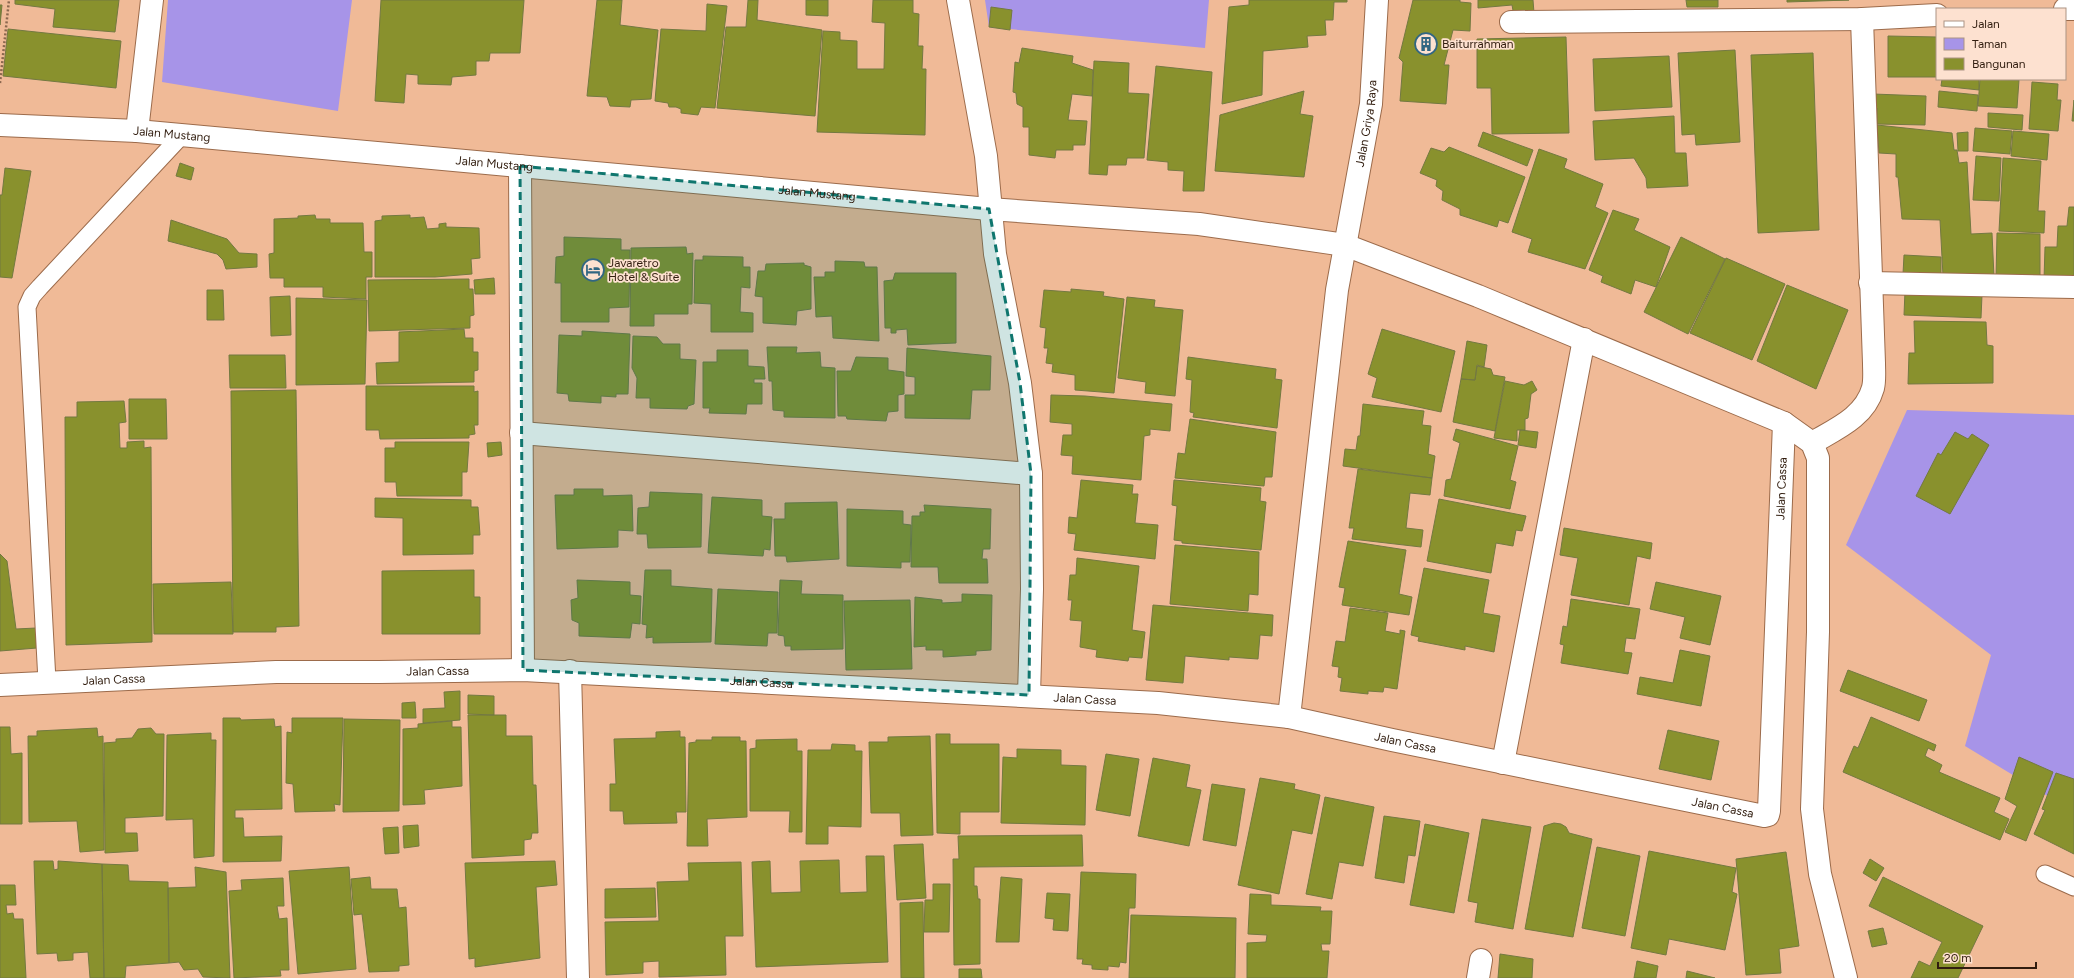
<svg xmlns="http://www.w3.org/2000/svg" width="2074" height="978" font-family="Figtree,sans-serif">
	<rect width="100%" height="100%" fill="#f0ba97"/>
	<path fill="#a794e8" d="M168,0H352L338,111L162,82Z
		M985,0H1209L1205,48L989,27Z
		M1907,410L2074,415V812L1965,746L1991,655L1846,545Z"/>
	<path fill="#89912d" stroke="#737941" d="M15,0H119L115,32L53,27L55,9L15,4Z
		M381,0H524L520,53H490L489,61H476V75L452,77L451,85L418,84V75L406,74L404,103L375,101Z
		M597,0H622L620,25L658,30L651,99L631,100L630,107L610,106L607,97L587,96Z
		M748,0H758L757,20L822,30L815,116L717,108L726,27H746Z
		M806,0H828V16L806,15Z
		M873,0H913V13L919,14L918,46H923L922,69H926L925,135L817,132L823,31L840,32V40L857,41V69H884L885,23L872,22Z
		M1249,0H1347V2H1334L1333,20H1325L1326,35L1307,36L1308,47L1263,51L1262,95L1222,104L1229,7L1249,5Z
		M1413,0H1460V2L1471,3L1470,31L1453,30L1444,65H1449L1446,104L1400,101L1403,62L1399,58Z
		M1478,0H1533L1534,13L1514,16L1512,5L1478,8Z
		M1686,0H1718V7H1687Z
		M1787,0H1849L1787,2Z
		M707,4L727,6L715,108L701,107L698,115L681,113V109L676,107H669L668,103L655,101L661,29L706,31Z
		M0,5H2L0,25Z
		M991,7L1012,10L1010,30L989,27Z
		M8,29L121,41L116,88L3,76Z
		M1888,36L1937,37V77H1888Z
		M1566,37L1569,133L1492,134L1491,88H1477V39Z
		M1022,48L1073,56L1072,63L1093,70L1092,96L1072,94L1068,120L1087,121L1085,145H1073V150H1056L1055,158L1029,155V127H1023V107L1017,104L1016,93L1013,92L1015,62L1019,63Z
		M1735,50L1740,142L1696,145L1695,134L1682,135L1678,53Z
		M1813,53L1819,230L1758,233L1751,55Z
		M1669,56L1672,107L1595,111L1593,59Z
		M1094,61L1129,63L1128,93L1149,94L1144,158H1127L1126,165H1108L1107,175L1089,174Z
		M1156,66L1212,72L1204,191H1183L1184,171L1168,170V162L1147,160Z
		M1942,79H1979V90L1941,86Z
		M1980,79L2019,80L2017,108L1978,106Z
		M2032,82L2058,84L2057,100H2061L2058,131L2029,129Z
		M1304,91L1300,114L1313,116L1304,177L1215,171L1220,115Z
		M1939,91L1978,95L1977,111L1938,107Z
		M1873,94L1926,96L1925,125L1877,124V108H1873Z
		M2074,100V121H2072Z
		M1988,113L2023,115L2022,130L1988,127Z
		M1674,116L1675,153H1686L1688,186L1647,188L1646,178L1634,158L1595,160L1593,121Z
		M1877,125L1952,133L1954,150H1957L1959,163L1967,162L1971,234L1992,233L1994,277L1943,276L1940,220L1902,219L1898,177H1896V154L1879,153Z
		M1975,128L2012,131L2010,154L1973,151Z
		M2013,131L2049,134L2047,160L2011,156Z
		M1483,132L1533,150L1527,166L1478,146Z
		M1968,132V151H1958L1957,133Z
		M1449,147L1525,177L1508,223L1499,220L1497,227L1460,215V209L1442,200L1443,191L1436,186L1437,180L1420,173L1431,148L1444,152Z
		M1539,149L1567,159L1564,168L1603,184L1595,207L1608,213L1585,269L1528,252L1532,239L1512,232Z
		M1976,156L2001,158L1999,201L1973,200Z
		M2003,158L2041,161L2038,211H2045L2044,233L1999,231Z
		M180,163L194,168L191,180L176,176Z
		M5,168L31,171L12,278L0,277V195H2Z
		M2069,207H2074V282L2044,280L2045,247H2057L2058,226H2067Z
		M1613,210L1639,219L1634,230L1670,247L1656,287L1635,280L1631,294L1601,282L1603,276L1589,270Z
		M315,215L316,219H330V223H363L364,252H372V277H366V299L323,297V287H284V278H270L269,254L274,253V219L298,218V216Z
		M410,215V218L424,217L427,229L439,228V224L446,223V227L479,228L480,258L471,259L472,274L435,277H375V221L382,220V216Z
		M171,220L227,239L239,253L257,254V267L226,269L223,260L217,254L168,241Z
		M1997,233L2040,234V279L1996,278Z
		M564,237L621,239V250H630L629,307L609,308V322H561V283H555L556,257L564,256Z
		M1681,237L1725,259L1688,334L1644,312Z
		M686,247L687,254L693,253L692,304H688V314H654V326H630L631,248Z
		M1904,255L1941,257V276L1903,274Z
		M703,256L743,257V267H750V288L741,287L740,312L753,313V332H711V304L694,303L695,260H703Z
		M1726,258L1785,284L1752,360L1690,333Z
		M835,261L864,262L865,267H877L879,341L833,338L832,316L816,317L814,277H825V272H835Z
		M804,263V265L811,267V309L797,311L796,325L763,323V297L755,296L758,271H765L766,264Z
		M895,273H956V343L908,345L907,329L896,330V333H891V328H885L884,281L893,280Z
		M494,278L495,294H475L474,280Z
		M469,279V289H473L474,315L470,316V328L369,331L368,280Z
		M1787,285L1848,310L1816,389L1757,361Z
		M1071,289L1104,292L1103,296L1124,299L1114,393L1075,390V375L1052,372L1053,364L1046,363L1048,348H1044L1046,328L1040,327L1044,290L1071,292Z
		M207,290H223L224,320H207Z
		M1905,291L1982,295L1981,318L1904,315Z
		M290,296L291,335L271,336L270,297Z
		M1127,297L1155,300L1154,307L1183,310L1175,396L1145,393L1146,382L1118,378Z
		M296,298L367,300L365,384L296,385Z
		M1914,321L1986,322L1987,345L1993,346V383L1908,384L1909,353H1915Z
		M464,329L465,338H473V352H478V370L474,371V382L377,384L376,363L399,362V332Z
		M1382,329L1455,351L1441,412L1372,397L1377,378L1368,374Z
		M582,331L630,334L628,394H616V397L601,396V403L569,401L568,394L557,393L559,335L582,336Z
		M633,336L657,337L663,344H680V359L696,360L694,404L688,406L687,409L650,408V398H636L637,378L632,368Z
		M1467,341L1487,345L1484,367L1477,365L1475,380L1461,379Z
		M767,347H797L796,353L820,352L821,367L835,368V418L784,417V411L773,410L772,381H769Z
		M907,348L991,356L990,390H972L970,419L905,418V395H915V377L906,376Z
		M717,350H748V366L764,367L765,379H754V383H762V404H747L746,414L709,413L710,408H703V362H717Z
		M229,355H285L286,388H230Z
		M856,357L888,358V370L904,372V394L898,395V411L888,412L886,421L847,419L846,416H838L837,371H851Z
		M1188,357L1276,369L1275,379L1282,380L1277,428L1193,417L1194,413L1190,412L1192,380L1186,379Z
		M1477,366L1491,369L1493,375L1505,377L1495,431L1453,422L1461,379L1475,380Z
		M1505,381L1524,385L1532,381L1537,390L1531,394L1528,418L1525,419V430H1517V441L1494,438Z
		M366,386H474V392L478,391V425H474L475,434L469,435V438L380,439L379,430H366Z
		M296,390L299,626L276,627V632H233L231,391Z
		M1051,395L1085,396L1172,404L1170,431L1150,429V435L1144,436L1141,480L1072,474L1073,456L1061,455L1063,435H1072V424L1050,422Z
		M129,399H166L167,439H129Z
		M124,401L126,422L119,423L120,448H127V442L144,441V448L151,447L152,642L66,645L65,417H77V402Z
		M1363,404L1424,411L1422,425L1431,426L1428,454L1435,456L1432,478L1343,466L1345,449L1356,450L1358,436H1360Z
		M1190,419L1276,432L1272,477H1265L1264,486L1175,478L1178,453L1185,454Z
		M1456,429L1518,446L1510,480L1516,482L1510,509L1444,496L1446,480L1451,479L1460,443L1453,440Z
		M1520,430L1538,432L1536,448L1518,445Z
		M1955,432L1968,439L1972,434L1989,445L1950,514L1916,496L1938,453L1941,455Z
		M395,442H469L467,472H462V496H397L396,482H385V448H395Z
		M501,442L502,455L488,457L487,443Z
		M1358,469L1432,478L1430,495L1410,493L1406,528L1423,530L1421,547L1352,539L1354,528H1349Z
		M1081,480L1133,485L1132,494H1138L1135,523L1158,525L1155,559L1074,550L1076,534L1068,533L1069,517L1077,518Z
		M1174,480L1261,488L1260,501L1266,502L1261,550L1182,543V541L1174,540L1177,506L1172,505Z
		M574,489H603V496L632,495L633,531L618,530V547L557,549L555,495H574Z
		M650,492L702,494L701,547L648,548L647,534H637L638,508L649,507Z
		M712,497L762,500V516L772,517L770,550L764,549L763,556L708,553Z
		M375,498L471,500V507H478L480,535H473V554L403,555V518L375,517Z
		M1439,499L1526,516L1522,531L1516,530L1513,546L1496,543L1491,573L1427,561Z
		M837,502L839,559L787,562L786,556H775L774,519H785V503Z
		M924,505L991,509L990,549H983L982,559H987L988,583H939L938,567H911L912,516H920V512H925Z
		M847,509L903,511V524L911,525L910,562H901V568L847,566Z
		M1564,528L1652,543L1650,559L1637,556L1629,605L1571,595L1578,558L1560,555Z
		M1348,541L1406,550L1399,594L1412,597L1409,615L1342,605L1345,588L1339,587Z
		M1175,545L1259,552L1258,595L1249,594L1248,611L1170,604Z
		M0,554L7,561L16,629L36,628L37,648L0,651Z
		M1077,558L1139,566L1132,630L1145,632L1142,658L1129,657L1128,661L1096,657L1097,650L1080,647L1082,621L1070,620L1072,600H1068L1070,575H1076Z
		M1424,568L1489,580L1483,613L1500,616L1494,652L1465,646V650L1418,641L1419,637L1411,635Z
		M474,570V597H480V634H382V571Z
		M645,570H671V586L712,589L711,642L653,643V637L646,638L647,625L642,624Z
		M577,580L630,582V595L641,596L640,624L632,623L630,638L579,636V623L572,620L571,600L578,598Z
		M780,580L802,581L801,594L843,595V649L791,650V646H785L784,636L778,635Z
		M231,582L233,634H154L153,584Z
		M1656,582L1721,596L1710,645L1680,638L1685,617L1650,609Z
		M718,589L778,592L777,633H768L767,646L715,644Z
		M962,594L992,595L991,650L976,651V655L943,657V650H926V646L914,647L915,597L942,600V603L962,602Z
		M1571,599L1640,609L1635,639L1626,638L1624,652L1632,653L1628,674L1561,663L1564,645L1560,644L1563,626L1567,627Z
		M910,600L912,669L846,670L844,601Z
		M1153,605L1273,615L1272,636L1260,635L1258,659L1229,657V660L1185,656L1183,683L1146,680Z
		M1350,608L1388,613L1385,631L1400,634V630L1405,631L1397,689L1384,687L1383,692L1368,691V694L1340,691L1342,678L1338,677L1339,667L1332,666L1336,641L1345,642Z
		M1680,650L1710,656L1701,706L1637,694L1640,677L1673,683Z
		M1848,670L1927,700L1919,721L1840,691Z
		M460,691V720L423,723V709L445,708L444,692Z
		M468,695L494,696V715L468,714Z
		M415,702L416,718H402V703Z
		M468,715H506V736H532L533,785H536L538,833H532L531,839L524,840V855L472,858Z
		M1871,717L1936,745L1934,751L1928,748L1925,756L1942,765L1939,772L2000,798L1994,812L2009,819L2000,840L1843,772L1854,746L1858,748Z
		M223,718H240L241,720L274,719L275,727L281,726L282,809L235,810V818H243L244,837L282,836L281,861L223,862Z
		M292,718H343L340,805L334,804L335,811L295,812L293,784L286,783L287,732L292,733Z
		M344,719L400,720L399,811L343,812Z
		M452,721V727H461L462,786L424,790L425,804L403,805V729L418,728V724Z
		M0,727H10L11,754L22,753V824H0Z
		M97,728L98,737L103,736L104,850L80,852L77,821L29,822L28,736H37V731Z
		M151,728L156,734H164L163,816L125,818V833H137L138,851L105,853L104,743L116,742V739L132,738L138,729Z
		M1668,730L1719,741L1711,780L1659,769Z
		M680,731V737H685L686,812H676L677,823L624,824L623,811H610V784H616L614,739L656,738V732Z
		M211,733V740H216L214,856L194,858L193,819L166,820L167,735Z
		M936,734H950V744H999V812H960V834L937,833Z
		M930,736L933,835L901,836L900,813H871L869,742H888V737Z
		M712,737H740V741H746L747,817L707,819L708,846H687L689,743L696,742V740H712Z
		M797,739V751H802V832H789L790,811H750V749L756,748V740Z
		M832,744L855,745V751H862L861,827L828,826V844H806L808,750H831Z
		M1017,749L1061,750V765L1086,766L1085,825L1001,823L1003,757L1017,758Z
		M1106,754L1139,759L1130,816L1096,810Z
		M2019,757L2053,772L2026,841L2005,832L2017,806L2005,799Z
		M1153,758L1190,765L1186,787L1201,790L1189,846L1138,836Z
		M2056,773L2074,779V854L2034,834L2045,810L2042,809Z
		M1260,778L1295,784L1294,789L1320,795L1312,834L1292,830L1279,894L1238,885Z
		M1212,784L1245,789L1236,846L1203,840Z
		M1325,797L1374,807L1363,866L1339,862L1332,899L1306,894Z
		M1384,816L1420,821L1415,856L1408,855L1404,883L1375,878Z
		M1482,819L1531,827L1513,929L1475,922L1478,903L1468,901Z
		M1554,823L1561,824L1566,827L1569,833L1592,839L1573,937L1525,929L1544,826Z
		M1425,824L1469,833L1454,913L1410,905Z
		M418,825L419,846L404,848L403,826Z
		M398,827L399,853L385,854L383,828Z
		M1082,835L1083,866L974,867V886H977L978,899H980V964L954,965L953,859H959L958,836Z
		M923,844L926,898L897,900L894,845Z
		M1597,847L1640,856L1625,936L1582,928Z
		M1649,851L1736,868L1732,892L1737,894L1725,950L1669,939L1666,955L1631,948Z
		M1786,852L1799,946L1779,949L1781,973L1746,975L1736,859Z
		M866,856H884L888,962L756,967L752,862L770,861L771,893L801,892L800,861L839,860L840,893L867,892Z
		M1870,859L1884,868L1876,881L1863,873Z
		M34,861H53L54,870L58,869V861L102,864L104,978H90L88,952L73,953V960L58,961L57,953L37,954Z
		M555,861L557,885L536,887L540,958L475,967V958L469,959L465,863Z
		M741,862L743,936H725L726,975L659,977V961L643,962V973L606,975L605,922L659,921L657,882L689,881L688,863Z
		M102,864L128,865L129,881L168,882L169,963L126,966L125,978H104Z
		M195,867L226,872L230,978L203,977L198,969L184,970L179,962L169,963L168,888L196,887Z
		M349,867L356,969L298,974L289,871Z
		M1081,872L1136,874L1135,908H1129L1126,963L1120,962L1119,967L1108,966V970L1092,969V965L1082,964L1083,959H1077Z
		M370,877L371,889H397L399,908L406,907L409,965L399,966V971L369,972L362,914L354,915L351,879Z
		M1001,877L1022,879L1019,942H996Z
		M1883,877L1983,926L1958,978H1911L1919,961L1930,966L1942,942L1869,906Z
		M283,878L284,906H277L279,919L287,918L289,970H280L281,976L234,978L229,891L242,890L241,880Z
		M933,884H950L949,932H924L925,900H933Z
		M0,885H15L16,905H6L7,914L13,913L14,919H23L26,978H0Z
		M655,888L656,917L605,918V889Z
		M1047,893L1070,894L1068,931L1053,930L1054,919L1045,918Z
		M1250,894L1271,895V905L1321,907L1320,911H1332L1330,944H1321L1322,951H1329L1327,978H1247V943L1266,942L1267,935L1248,934Z
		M923,902L924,978H901L900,903Z
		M1131,915L1236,918L1235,978H1129Z
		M1883,928L1887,944L1872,947L1868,931Z
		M1500,954L1533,959L1532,978H1498Z
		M1637,961L1658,966L1656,978H1634Z
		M959,969H981L982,978H959Z
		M1687,971L1715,978H1686Z"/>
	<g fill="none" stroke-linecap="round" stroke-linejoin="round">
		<g stroke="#9c6b4b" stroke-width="19">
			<path id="service" d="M47,681L27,307L32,296L40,287L182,135
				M2045,874L2074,887"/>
		</g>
		<g stroke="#9c6b4b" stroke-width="24">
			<g id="minor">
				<path d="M958,0L986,156L995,254L1020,383L1031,474L1032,589L1029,695"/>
				<path d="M2065,9H2074"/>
				<path d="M1511,22L1862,19L1937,15"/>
				<path id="s1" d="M0,125L137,131L989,209L1199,224L1345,245L1478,296L1784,423L1812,443L1818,458V632L1812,809L1820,874L1846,978"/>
				<path d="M137,131L152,0"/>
				<path d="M520,166L523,670"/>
				<path d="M1870,283L2074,287"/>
				<path d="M521,433L1031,474"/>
				<path d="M1812,443C1836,429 1865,417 1873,388C1875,380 1874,371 1874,363L1862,19"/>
				<path d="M570,671L578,978"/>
				<path id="s2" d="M0,685L276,672H379L523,670L1158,703L1289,717L1392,740L1764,816L1768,815L1769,811L1784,423"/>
				<path id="s3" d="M1289,717L1337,290L1371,104L1377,0"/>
				<path d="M1503,763L1584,339"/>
				<path d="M1478,978L1481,960"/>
			</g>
		</g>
		<path stroke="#8b674f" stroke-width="2.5" stroke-dasharray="2 2" stroke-linecap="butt" d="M0,83L9,0"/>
		<use href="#service" stroke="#fff" stroke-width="17"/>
		<use href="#minor" stroke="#fff" stroke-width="22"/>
	</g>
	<path fill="#0f766e" fill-opacity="0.2" stroke="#0f766e" stroke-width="3" stroke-dasharray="8 5" stroke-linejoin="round" d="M520,166L989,209L1020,383L1031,474L1029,695L523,670Z"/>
	<defs>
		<g id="building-ring" transform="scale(1.15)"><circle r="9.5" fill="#fde1d0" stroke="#316682" stroke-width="1.5"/><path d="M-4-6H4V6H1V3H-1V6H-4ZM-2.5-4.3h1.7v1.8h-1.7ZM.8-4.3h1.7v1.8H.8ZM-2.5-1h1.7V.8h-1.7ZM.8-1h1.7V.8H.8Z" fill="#316682"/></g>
		<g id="hotel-ring" transform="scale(1.15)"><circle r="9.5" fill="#fde1d0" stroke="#316682" stroke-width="1.5"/><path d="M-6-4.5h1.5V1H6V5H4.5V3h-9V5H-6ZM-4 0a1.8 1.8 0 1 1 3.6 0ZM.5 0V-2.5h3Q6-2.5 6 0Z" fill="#316682"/></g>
	</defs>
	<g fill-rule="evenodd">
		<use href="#building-ring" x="1426" y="44"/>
		<use href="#hotel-ring" x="593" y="270"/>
	</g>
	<g text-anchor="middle" stroke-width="3.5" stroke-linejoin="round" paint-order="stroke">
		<g font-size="12" fill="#311d0f" stroke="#fde1d0" text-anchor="start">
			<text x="1442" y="48">Baiturrahman</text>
			<text x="608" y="267">Javaretro<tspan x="608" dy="14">Hotel &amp; Suite</tspan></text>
		</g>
		<g font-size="12" fill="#311d0f" stroke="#fde1d0">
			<text dy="4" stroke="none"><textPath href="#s3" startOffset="599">Jalan Griya Raya</textPath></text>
			<text dy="4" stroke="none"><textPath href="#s1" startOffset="172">Jalan Mustang</textPath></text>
			<text dy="4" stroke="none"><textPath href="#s1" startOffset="496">Jalan Mustang</textPath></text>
			<text dy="4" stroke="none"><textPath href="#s1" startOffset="820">Jalan Mustang</textPath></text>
			<text dy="4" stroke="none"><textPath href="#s2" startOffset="2107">Jalan Cassa</textPath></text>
			<text dy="4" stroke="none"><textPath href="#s2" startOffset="438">Jalan Cassa</textPath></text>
			<text dy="4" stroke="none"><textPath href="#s2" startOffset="114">Jalan Cassa</textPath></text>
			<text dy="4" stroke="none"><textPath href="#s2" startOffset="762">Jalan Cassa</textPath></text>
			<text dy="4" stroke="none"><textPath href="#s2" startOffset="1086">Jalan Cassa</textPath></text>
			<text dy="4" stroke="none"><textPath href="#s2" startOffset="1410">Jalan Cassa</textPath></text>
			<text dy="4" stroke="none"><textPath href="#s2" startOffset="1734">Jalan Cassa</textPath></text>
		</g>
	</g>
	<rect x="1936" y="8" width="130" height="72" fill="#fde1d0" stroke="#ab9383"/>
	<rect x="1944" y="21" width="20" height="6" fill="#ffffff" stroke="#ab9383"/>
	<text x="1972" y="28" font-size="12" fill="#311d0f">Jalan</text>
	<rect x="1944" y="38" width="20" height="12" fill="#a794e8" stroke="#ab9383"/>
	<text x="1972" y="48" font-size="12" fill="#311d0f">Taman</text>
	<rect x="1944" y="58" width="20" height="12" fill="#89912d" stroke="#ab9383"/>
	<text x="1972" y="68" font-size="12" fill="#311d0f">Bangunan</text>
	<path d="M1938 962v6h98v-6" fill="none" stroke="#311d0f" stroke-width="2"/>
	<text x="1944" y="962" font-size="12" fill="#311d0f" stroke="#fde1d0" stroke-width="3" paint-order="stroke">20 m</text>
</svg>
